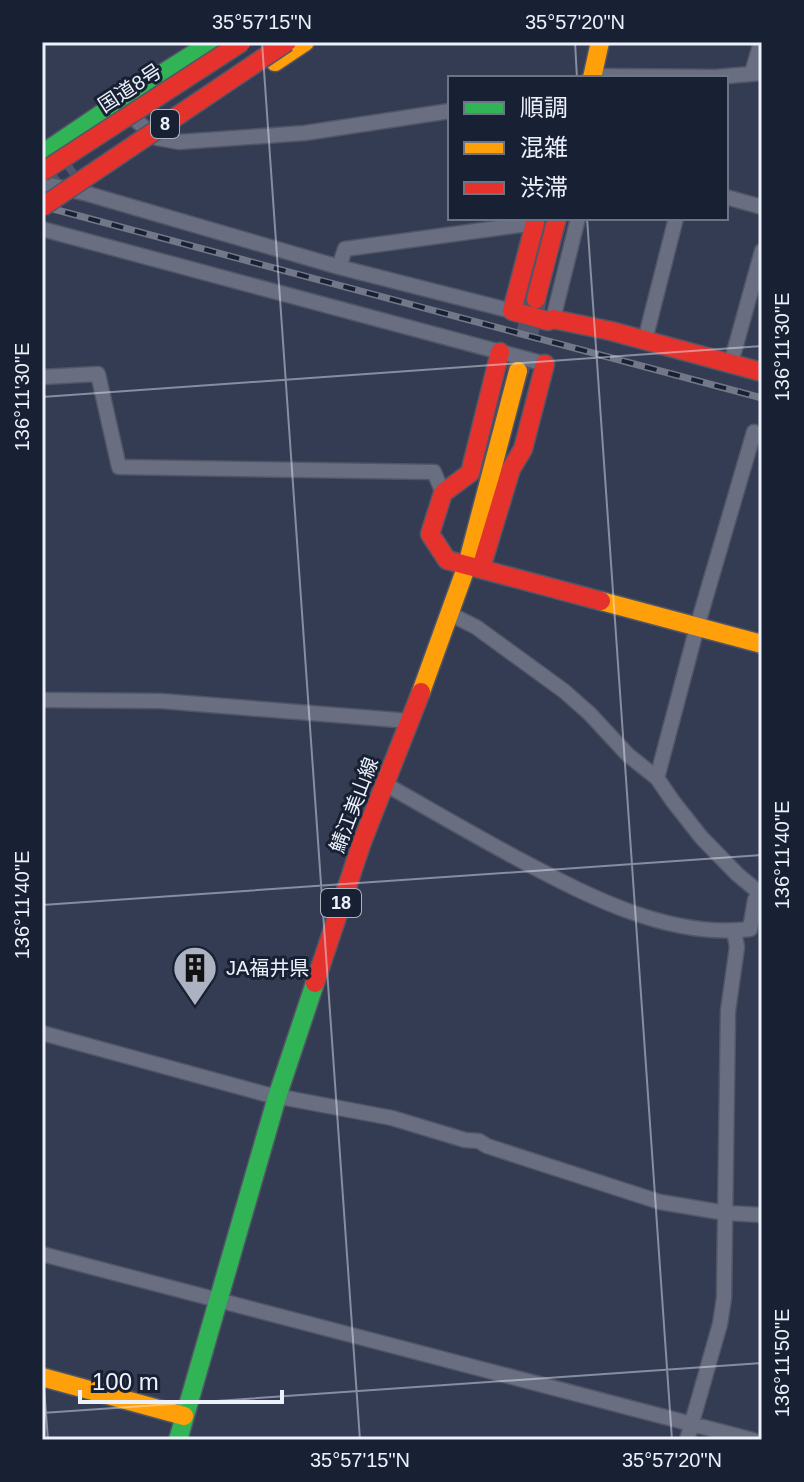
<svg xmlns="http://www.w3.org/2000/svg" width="804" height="1482" font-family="Arial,'Noto Sans JP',sans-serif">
	<rect width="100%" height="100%" fill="#343c54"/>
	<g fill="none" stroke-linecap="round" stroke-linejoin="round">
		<path stroke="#50576d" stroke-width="20" stroke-dasharray="20 10" stroke-linecap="butt" d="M42,188L73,166"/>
		<path stroke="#50576d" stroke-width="22" stroke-dasharray="22 11" stroke-linecap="butt" d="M518,371L536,299"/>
		<g stroke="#515667" stroke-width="17">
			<path id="street" d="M752,73L761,42
				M589,78L592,76L716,77L762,73
				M126,112L157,138L179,142L305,133L450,111
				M42,183L88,194L339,267L512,311
				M726,197L762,207
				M42,229L545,364
				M339,267L345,249L535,223L537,218
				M553,319L578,218
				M645,340L676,218
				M731,363L762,251
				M42,377L98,374L119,467L434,472L443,493
				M450,614L476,627L564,691L590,714L628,755L657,778L672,800L701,837L737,874L762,895
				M42,700L161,701L410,721
				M657,778L697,627L754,432
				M385,784C431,810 477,837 524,862C592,898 672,939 750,929L755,900L759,893
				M42,1033L265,1094L392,1118L465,1140L479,1141L487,1146L660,1202L726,1213L762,1215
				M42,1254L753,1440
				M687,1440L720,1324L724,1298L728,1011L737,947L734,931"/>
		</g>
		<g stroke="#515667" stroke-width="21">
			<path id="fast" d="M42,154L141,87L212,42
				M178,1440L277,1097L315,983"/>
		</g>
		<g stroke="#515667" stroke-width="21">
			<path id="slow" d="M275,62L305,42
				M592,78L600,42
				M601,601L762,644
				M421,692L467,565L518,371
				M42,1377L184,1416"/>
		</g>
		<g stroke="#515667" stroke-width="21">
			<path id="jam" d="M535,223L512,311L548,321L553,319L611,331L762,372
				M536,299L557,218
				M500,352L470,473L443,493L430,534L447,560L601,601
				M481,568L511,469L523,449L545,364
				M315,983L362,842L421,692"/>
		</g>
		<use href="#street" stroke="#696f80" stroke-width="14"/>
		<use href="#fast" stroke="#30b455" stroke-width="18"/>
		<use href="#slow" stroke="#ff9f0a" stroke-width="18"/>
		<use href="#jam" stroke="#e5322d" stroke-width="18"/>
		<g stroke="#727888" stroke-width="7">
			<path id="rail" d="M42,206L762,398"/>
		</g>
		<use href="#rail" stroke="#182033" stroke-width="4" stroke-dasharray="12" stroke-linecap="butt"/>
		<g stroke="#515667" stroke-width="21" stroke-linecap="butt">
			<path id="jam-bridge" d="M42,172L242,42
				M42,207L287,42"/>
		</g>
		<use href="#jam-bridge" stroke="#e5322d" stroke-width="18"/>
	</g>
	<path fill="none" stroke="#ecf1fc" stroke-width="2" stroke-opacity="0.45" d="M262,42L360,1440M575,42L577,78M587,218L672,1440M42,397L762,346M42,905L762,855M42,1361L48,1440M42,1413L762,1363"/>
	<defs>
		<g id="building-pin" transform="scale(2.3)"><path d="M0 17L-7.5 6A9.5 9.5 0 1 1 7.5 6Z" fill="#acb2c1" stroke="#182033"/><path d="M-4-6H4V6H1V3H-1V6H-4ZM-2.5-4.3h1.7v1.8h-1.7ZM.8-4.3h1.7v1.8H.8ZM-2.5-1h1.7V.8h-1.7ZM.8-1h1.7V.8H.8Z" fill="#111"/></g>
	</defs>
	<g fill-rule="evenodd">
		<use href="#building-pin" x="195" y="968"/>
	</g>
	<g text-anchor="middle" stroke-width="6" stroke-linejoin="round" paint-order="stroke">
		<g fill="#182033" stroke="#acb2c0" stroke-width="2">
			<rect x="151" y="110" width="28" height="28" rx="6"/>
			<rect x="321" y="889" width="40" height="28" rx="6"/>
		</g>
		<g font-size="18" font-weight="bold" fill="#ecf1fc">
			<text x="165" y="130">8</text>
			<text x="341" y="909">18</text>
		</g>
		<g font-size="20" fill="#ecf1fc" stroke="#182033">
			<text transform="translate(130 88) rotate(-33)" y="7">国道8号</text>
			<text transform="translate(354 805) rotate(-69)" y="7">鯖江美山線</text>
		</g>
		<g font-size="20" fill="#ecf1fc" stroke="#182033" text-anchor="start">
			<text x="226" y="975">JA福井県</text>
		</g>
	</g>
	<rect width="804" height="1482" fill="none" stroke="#182033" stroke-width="88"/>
	<rect x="448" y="76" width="280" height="144" fill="#182033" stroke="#6d7483" stroke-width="2"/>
	<rect x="464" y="102" width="40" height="12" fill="#30b455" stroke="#6d7483" stroke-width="2"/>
	<text x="520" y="116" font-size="24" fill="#ecf1fc">順調</text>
	<rect x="464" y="142" width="40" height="12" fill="#ff9f0a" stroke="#6d7483" stroke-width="2"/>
	<text x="520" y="156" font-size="24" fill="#ecf1fc">混雑</text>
	<rect x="464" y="182" width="40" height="12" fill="#e5322d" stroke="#6d7483" stroke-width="2"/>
	<text x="520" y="196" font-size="24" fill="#ecf1fc">渋滞</text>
	<path d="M80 1390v12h202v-12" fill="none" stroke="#ecf1fc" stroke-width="4"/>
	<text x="92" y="1390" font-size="24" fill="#ecf1fc" stroke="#182033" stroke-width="6" paint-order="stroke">100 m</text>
	<rect x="44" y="44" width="716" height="1394" fill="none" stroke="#ecf1fc" stroke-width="3"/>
	<g font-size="20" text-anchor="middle" fill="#ecf1fc">
		<text x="262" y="29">35°57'15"N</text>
		<text x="575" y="29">35°57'20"N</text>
		<text transform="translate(782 347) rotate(-90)" y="7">136°11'30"E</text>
		<text transform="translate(22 397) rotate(-90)" y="7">136°11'30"E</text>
		<text transform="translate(782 855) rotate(-90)" y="7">136°11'40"E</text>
		<text transform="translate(22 905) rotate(-90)" y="7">136°11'40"E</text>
		<text transform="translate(782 1363) rotate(-90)" y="7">136°11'50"E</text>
		<text x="360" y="1467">35°57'15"N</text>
		<text x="672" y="1467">35°57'20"N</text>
	</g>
</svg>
